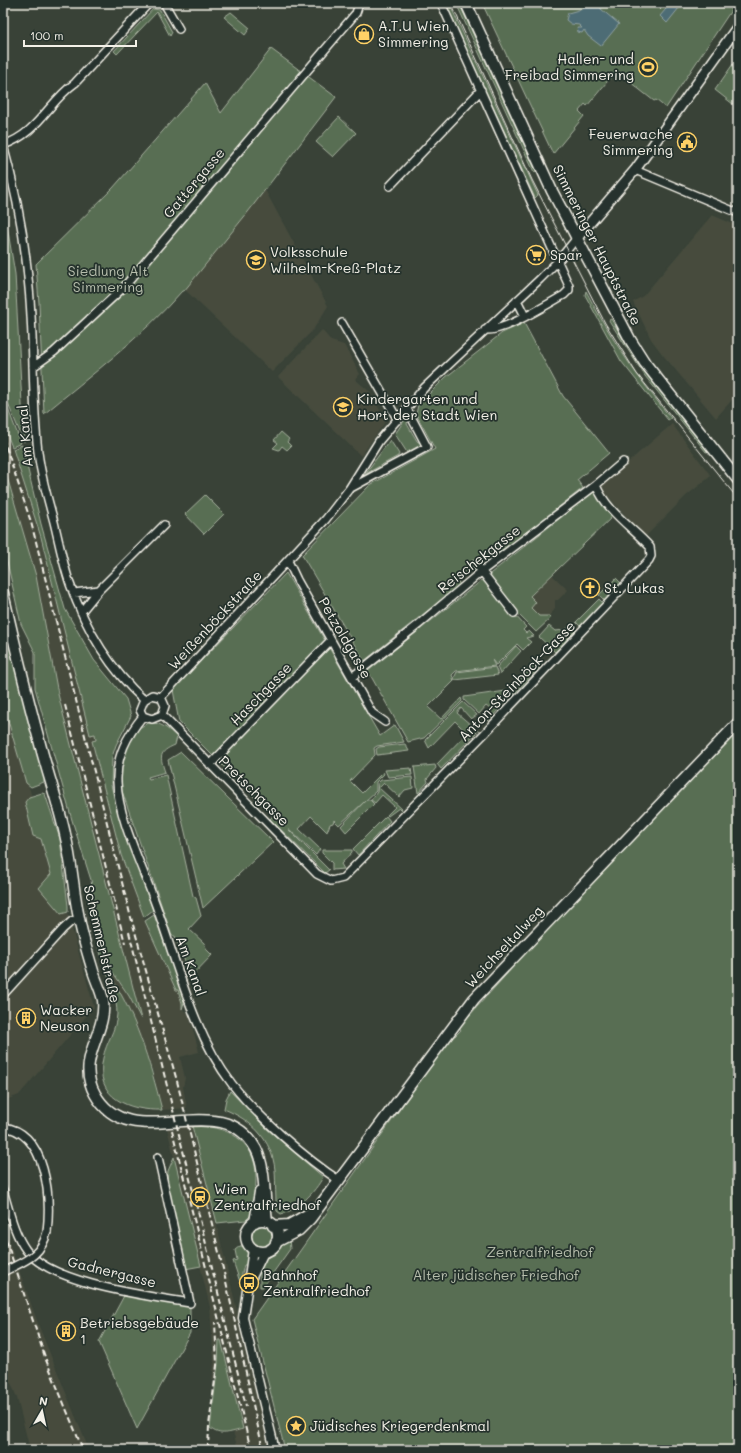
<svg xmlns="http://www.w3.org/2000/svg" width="741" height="1453" font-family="Mali,sans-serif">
	<rect width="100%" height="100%" fill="#394237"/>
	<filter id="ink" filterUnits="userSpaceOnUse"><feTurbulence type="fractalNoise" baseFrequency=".025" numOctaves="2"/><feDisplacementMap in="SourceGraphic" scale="8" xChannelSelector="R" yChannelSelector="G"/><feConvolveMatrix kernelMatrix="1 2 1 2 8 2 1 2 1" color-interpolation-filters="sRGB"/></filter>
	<g filter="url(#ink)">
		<path fill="#464c3e" d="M265,190L328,306L313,330L272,372L185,290Z
			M712,215L738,226V393L716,418L663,355L651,339L633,302L643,296Z
			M322,330L331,341L344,345L360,374L355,379L370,392L386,421L361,456L278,377Z
			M3,424L32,506L91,735L95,734L96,740L92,742L121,855L145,921L176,990H178L182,1003L181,1008L189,1014L199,1052L180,1057L185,1078L183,1087L187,1108L162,1110L153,1072L115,983L106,970L101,955L129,996L140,1019L58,694L36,576L3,463Z
			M672,424L711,476L686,496L645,537L602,490L603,484Z
			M552,575L568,590L558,600H555V609L549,616L551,618L536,632L515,611Z
			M3,703L65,904L94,1007L19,1095L3,1101Z
			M192,1126L196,1144L198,1146L270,1450H238L233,1431L243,1429L219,1340L217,1380H212L214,1363L210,1307L167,1128Z
			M3,1225L40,1329L89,1450H30L17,1398L3,1362Z"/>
		<path fill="#586e53" stroke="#a6b09e" d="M445,3H449L538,195L535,198Z
			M456,3H459L536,171L534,172Z
			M482,3H736L666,108L656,100L654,101L616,71L587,106L585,104L579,111L584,116L553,154Z
			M153,9L160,10L172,32L170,36L157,12L117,54L114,51Z
			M231,12L250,28L245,35L224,17Z
			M271,49L336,97L248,212L184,291H182C142,337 91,375 44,414L39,303L36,264L113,188L205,83L221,113Z
			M733,64L738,67V108L715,90Z
			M339,117L356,133L333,157L316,142Z
			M3,201L15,274L24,442L3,392Z
			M586,291C610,338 638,378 671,418L668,420L621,361L585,295Z
			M611,319L639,365L709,451L706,452L645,376L610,322L609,320Z
			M524,323L563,396L609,453L577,480L583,488L500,553L496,550L457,580L460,585L364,661L302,555L370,485L435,449L416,414L418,405L446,377L502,333Z
			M3,396L21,443L12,447L3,424Z
			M406,418L408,420L407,424L417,441L422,444L421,446L408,454L395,434Z
			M281,432L289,439L287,442L291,446L287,450L282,446L279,450L273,448L278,443L274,440Z
			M390,440L399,454L398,456L367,473L366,476L362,478Z
			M22,445L41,524L65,609L94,660L126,699L131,716L116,745L112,757L111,785L118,813L153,910L144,917L121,855L92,741L96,740L95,734L90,735L41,537L13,449Z
			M3,463L36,576L58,694L141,1019L129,996L101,955L95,931L94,902L91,880L72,820L35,688V652L21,624L3,544Z
			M594,491L613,516L530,596L536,602L531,608L539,616H549L551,618L536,632L515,611L513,613L526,627L523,630L526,633L529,631L534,636L526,638L531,642L523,650L517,644L496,665L492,660L495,666L456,671L452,675L454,681L428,707L441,719L461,698L462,701L424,738L408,742L368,671Z
			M205,495L224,514L204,534L185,514Z
			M286,573L380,736L395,725L404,742L377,746L374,748L375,755L350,781L362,793L383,772L384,774L376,782V791L339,825L334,820L333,823L330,824L327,832L311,816L299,829L320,849L316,855L290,830H289L329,870L325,873L270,819L273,816L179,722L173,690Z
			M616,578L622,584L605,601L599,595Z
			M599,599L603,603L580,626L576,622Z
			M3,611L45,777L44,782L31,787L26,783L3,703Z
			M570,625L576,630L555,652L539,637L549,626L555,631L566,630Z
			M516,646L521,651L500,674L497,667Z
			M535,663L539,668L512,696L508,691Z
			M495,667L498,675L455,680L454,678L457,672Z
			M506,691L507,694L498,706L500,708L488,721L484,716L490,709L486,706L479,714L464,700V697Z
			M463,702L477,715L471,719L461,708L457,713L478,731L441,769L437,764L467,733L455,721L429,748L425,740Z
			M149,723C161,722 168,729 177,737L175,745C158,752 160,757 165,772L148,777L149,779L166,775L193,896L196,898L201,916L189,929L204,943L207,950L212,955L191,977L175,936H172L121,788C120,767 124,731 149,723Z
			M738,732V1450H288L284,1446L252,1319L452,1035L455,1036L461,1030L459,1027L568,906Z
			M405,744L409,751L377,755L376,749L379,747Z
			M181,752L273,842L203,908L168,760Z
			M435,765L436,768L427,779L428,782L418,793L414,767Z
			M411,768L412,775L388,777L385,770Z
			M412,777L413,788L405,790L399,797L384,783L379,788L402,809L401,810L399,808L388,816L387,815L395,807L382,795L375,803L371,800L377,792L378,783L381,780Z
			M42,793L45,794L60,839L68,906V912L61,914L39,888L51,874L41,839L33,836L25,802L29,797Z
			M366,800H370L374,804L346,832L341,826Z
			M386,816L390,821L358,855L353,849Z
			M322,850H352V852L341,864L344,869L332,870V863L322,853Z
			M154,915L185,1000L182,1009V1003L178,990H176L145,921Z
			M106,970C135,1011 150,1062 162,1110C129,1111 94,1098 103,1058C106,1042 116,1031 117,1014C117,999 111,984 106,970Z
			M230,1091L267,1129L323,1177C315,1192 298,1210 281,1214L277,1211C275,1197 276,1184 275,1170C272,1139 251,1120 224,1109L226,1099Z
			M192,1126C225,1125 256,1139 256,1177C256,1190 254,1202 252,1214L246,1220L217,1223Z
			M174,1157L201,1266L185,1269L167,1181L168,1171Z
			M249 1236a12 12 0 1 1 24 0a12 12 0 1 1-24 0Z
			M289,1239L290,1249L263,1287H260V1269L265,1257Z
			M240,1246H242C249,1252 249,1257 246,1265H244L240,1282L233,1261L237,1260L235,1250Z
			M126,1292L190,1303V1333L137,1429L99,1342Z
			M219,1340H221L243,1429C231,1432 220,1437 210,1428L218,1364Z"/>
		<path fill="#4e6c74" stroke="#90a1a2" d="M587,3H601V9L619,24L601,46L588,36L584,30L582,33L578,32L577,28H582L579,25L571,24L566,20L568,13L582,9Z
			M671,3L679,8L667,23L660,16Z"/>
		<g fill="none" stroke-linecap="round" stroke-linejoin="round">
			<g stroke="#f4f1e8" stroke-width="10">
				<path id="minor" d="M164,3L179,29
					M441,3L569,286V290L564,295C546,305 504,332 485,330
					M3,145C16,191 25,240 29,288C34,339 32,391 37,442C39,469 47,496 54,522C59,542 63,564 70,584C85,627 110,669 144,700
					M3,145C38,134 48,102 75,83L149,3
					M635,170L738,213
					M390,186L481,90
					M517,300L525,316
					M342,323L398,420
					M33,367L54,352L124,287L356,13L358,7L356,3
					M349,489L427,447L407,409
					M288,561L297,580L372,713L385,722
					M476,564L514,613
					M74,593L99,590
					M81,612L99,590L164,525
					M352,677L418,625L482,571L596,485L623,462
					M152,695L161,697L165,706L162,715L152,719L143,716L140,710L144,700Z
					M161,697L326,519L349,489L379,441L424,388L540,279L558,261L576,239
					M162,715L317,874L331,881L343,878L485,733L649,560L651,556L650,547C633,528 606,511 596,485
					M143,716C127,736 116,756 117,782C118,818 142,866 154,900C177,961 192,1032 232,1084C257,1116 306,1159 340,1181
					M210,765L331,640
					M3,995L63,929L72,921L79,919
					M3,1127C47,1132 51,1198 47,1232
					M3,1190C9,1210 14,1234 26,1250C51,1284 149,1296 190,1303L158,1157"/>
			</g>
			<g stroke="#f4f1e8" stroke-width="11">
				<path id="tertiary" d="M253,1249L243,1318L275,1450
					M252,1277L264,1252"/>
			</g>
			<g stroke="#f4f1e8" stroke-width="12">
				<path id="secondary" d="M576,239L635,170L738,26"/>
			</g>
			<g stroke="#f4f1e8" stroke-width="13">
				<path id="primary" d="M466,3L552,191L631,341L645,363L738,480
					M3,593C14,642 26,692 39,740C47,772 58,802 65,834C72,862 73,890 79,918C82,936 88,954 93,971C96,981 101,990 103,1000C107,1035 75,1058 95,1094C131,1159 221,1084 256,1149C266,1168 264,1200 267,1221
					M246 1236a16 16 0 1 1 32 0a16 16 0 1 1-32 0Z
					M255,1222L260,1192
					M273,1226L289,1225L312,1212
					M276,1242L299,1230L310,1219L474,999L738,723"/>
			</g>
			<use href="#minor" stroke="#26332d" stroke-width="7"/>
			<use href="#tertiary" stroke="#26332d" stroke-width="8"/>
			<use href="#secondary" stroke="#26332d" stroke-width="9"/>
			<use href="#primary" stroke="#26332d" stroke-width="10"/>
			<path stroke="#f4f1e8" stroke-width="1" d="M451,3L532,180L605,323L637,374L738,499"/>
			<path stroke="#f4f1e8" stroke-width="2" stroke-dasharray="6 3" stroke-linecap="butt" d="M3,438L31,522L130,914L177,1081L225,1277L263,1450
				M65,705L125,943
				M129,932L246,1406
				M172,1130L251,1450
				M3,1231L46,1360L83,1450
				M3,1444L4,1450
				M208,1450L209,1425L217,1365L215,1322"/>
			<g stroke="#f4f1e8" stroke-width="10" stroke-linecap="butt">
				<path id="minor-bridge" d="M3,1272C24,1261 41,1257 47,1232"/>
			</g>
			<use href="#minor-bridge" stroke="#26332d" stroke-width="7"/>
		</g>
	</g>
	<defs>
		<g id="shop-ring" transform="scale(1)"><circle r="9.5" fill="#26332d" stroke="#ffd166" stroke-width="1.5"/><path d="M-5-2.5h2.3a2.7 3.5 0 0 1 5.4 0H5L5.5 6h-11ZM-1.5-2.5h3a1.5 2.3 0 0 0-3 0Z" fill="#ffd166"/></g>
		<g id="stadium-ring" transform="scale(1)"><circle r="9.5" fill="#26332d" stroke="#ffd166" stroke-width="1.5"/><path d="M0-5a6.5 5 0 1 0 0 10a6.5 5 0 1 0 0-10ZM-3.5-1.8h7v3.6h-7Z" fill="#ffd166"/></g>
		<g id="civic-ring" transform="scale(1)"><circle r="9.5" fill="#26332d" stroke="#ffd166" stroke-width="1.5"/><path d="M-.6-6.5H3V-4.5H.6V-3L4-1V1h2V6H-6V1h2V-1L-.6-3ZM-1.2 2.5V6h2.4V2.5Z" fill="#ffd166"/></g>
		<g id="supermarket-ring" transform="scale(1)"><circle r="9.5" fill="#26332d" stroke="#ffd166" stroke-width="1.5"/><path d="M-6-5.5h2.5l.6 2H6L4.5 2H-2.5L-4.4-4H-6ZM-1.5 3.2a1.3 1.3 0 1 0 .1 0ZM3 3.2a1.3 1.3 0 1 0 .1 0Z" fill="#ffd166"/></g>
		<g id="school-ring" transform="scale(1)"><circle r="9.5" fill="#26332d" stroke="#ffd166" stroke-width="1.5"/><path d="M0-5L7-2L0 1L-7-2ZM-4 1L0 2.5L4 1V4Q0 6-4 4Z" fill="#ffd166"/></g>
		<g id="church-ring" transform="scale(1)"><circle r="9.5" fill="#26332d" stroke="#ffd166" stroke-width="1.5"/><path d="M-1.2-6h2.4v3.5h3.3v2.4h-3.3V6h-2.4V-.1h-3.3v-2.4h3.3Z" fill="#ffd166"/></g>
		<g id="building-ring" transform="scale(1)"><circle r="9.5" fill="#26332d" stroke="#ffd166" stroke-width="1.5"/><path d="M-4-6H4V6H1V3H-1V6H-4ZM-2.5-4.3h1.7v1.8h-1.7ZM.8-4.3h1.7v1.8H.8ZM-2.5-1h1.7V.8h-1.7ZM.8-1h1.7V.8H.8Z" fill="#ffd166"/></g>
		<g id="station-ring" transform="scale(1)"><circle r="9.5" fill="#26332d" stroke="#ffd166" stroke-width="1.5"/><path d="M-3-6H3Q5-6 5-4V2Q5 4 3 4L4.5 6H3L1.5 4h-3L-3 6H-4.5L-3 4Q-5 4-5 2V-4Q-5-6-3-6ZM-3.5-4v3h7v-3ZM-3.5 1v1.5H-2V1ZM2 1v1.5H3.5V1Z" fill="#ffd166"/></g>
		<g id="bus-ring" transform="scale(1)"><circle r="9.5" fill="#26332d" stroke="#ffd166" stroke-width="1.5"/><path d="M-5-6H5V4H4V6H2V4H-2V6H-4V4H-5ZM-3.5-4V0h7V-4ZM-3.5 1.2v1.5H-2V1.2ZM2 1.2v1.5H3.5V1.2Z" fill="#ffd166"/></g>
		<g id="sight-ring" transform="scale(1)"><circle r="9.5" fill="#26332d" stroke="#ffd166" stroke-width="1.5"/><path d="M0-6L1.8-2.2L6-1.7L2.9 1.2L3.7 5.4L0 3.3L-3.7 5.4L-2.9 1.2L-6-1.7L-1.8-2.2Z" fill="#ffd166"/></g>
	</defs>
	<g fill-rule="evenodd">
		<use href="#shop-ring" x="364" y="34"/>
		<use href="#stadium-ring" x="648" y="67"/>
		<use href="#civic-ring" x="687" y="142"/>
		<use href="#supermarket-ring" x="536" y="255"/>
		<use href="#school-ring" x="256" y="260"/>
		<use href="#school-ring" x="343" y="407"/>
		<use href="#church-ring" x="590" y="588"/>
		<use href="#building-ring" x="26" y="1018"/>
		<use href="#station-ring" x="200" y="1197"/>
		<use href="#bus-ring" x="249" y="1283"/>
		<use href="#building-ring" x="66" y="1331"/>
		<use href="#sight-ring" x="296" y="1426"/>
	</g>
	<g text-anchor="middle" stroke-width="3.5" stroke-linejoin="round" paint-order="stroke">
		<g font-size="14" fill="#f4f1e8" stroke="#26332d" text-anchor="start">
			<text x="378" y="31">A.T.U Wien<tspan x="378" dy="16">Simmering</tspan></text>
			<text x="634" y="64" text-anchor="end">Hallen- und<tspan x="634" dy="16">Freibad Simmering</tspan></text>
			<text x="673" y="139" text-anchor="end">Feuerwache<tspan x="673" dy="16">Simmering</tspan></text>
			<text x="270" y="257">Volksschule<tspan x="270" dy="16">Wilhelm-Kreß-Platz</tspan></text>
			<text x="550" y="260">Spar</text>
			<text x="357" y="404">Kindergarten und<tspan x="357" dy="16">Hort der Stadt Wien</tspan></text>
			<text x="604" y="593">St. Lukas</text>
			<text x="40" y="1015">Wacker<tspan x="40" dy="16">Neuson</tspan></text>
			<text x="214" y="1194">Wien<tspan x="214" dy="16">Zentralfriedhof</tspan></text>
			<text x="263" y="1280">Bahnhof<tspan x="263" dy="16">Zentralfriedhof</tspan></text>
			<text x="80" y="1328">Betriebsgebäude<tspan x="80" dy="16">1</tspan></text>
			<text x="310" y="1431">Jüdisches Kriegerdenkmal</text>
		</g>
		<g font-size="14" fill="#f4f1e8" stroke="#26332d">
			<text transform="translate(194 183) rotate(-50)" y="5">Gattergasse</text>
			<text transform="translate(597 245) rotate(63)" y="5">Simmeringer Hauptstraße</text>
			<text transform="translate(25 436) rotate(-95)" y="5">Am Kanal</text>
			<text transform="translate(479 559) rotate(-38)" y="5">Reischekgasse</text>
			<text transform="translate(215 620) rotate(-47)" y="5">Weißenböckstraße</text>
			<text transform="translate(345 638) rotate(60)" y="5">Petzoldgasse</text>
			<text transform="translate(517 681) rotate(-46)" y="5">Anton-Steinböck-Gasse</text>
			<text transform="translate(261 694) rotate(-46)" y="5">Haschgasse</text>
			<text transform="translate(254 791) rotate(45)" y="5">Pretschgasse</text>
			<text transform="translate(102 944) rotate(77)" y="5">Schemmerlstraße</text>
			<text transform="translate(504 947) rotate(-47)" y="5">Weichseltalweg</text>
			<text transform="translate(191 966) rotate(70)" y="5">Am Kanal</text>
			<text transform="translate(112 1272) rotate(14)" y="5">Gadnergasse</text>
		</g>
		<g font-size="14" fill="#b6bdac" stroke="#26332d">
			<text x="108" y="276">Siedlung Alt<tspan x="108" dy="16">Simmering</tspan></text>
			<text x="540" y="1257">Zentralfriedhof</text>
			<text x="496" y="1280">Alter jüdischer Friedhof</text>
		</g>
	</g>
	<rect width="741" height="1453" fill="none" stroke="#26332d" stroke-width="16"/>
	<rect x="8" y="8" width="725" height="1437" fill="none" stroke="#f4f1e8" stroke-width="1.5" filter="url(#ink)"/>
	<g transform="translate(42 1411) rotate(9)" stroke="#26332d" stroke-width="3" paint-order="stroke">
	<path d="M0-3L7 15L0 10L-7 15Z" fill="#f4f1e8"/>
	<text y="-6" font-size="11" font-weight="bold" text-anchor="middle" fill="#f4f1e8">N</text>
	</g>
	<path d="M24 40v6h112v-6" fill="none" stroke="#f4f1e8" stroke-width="2"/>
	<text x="30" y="40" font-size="12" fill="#f4f1e8" stroke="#26332d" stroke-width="3" paint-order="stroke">100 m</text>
</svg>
